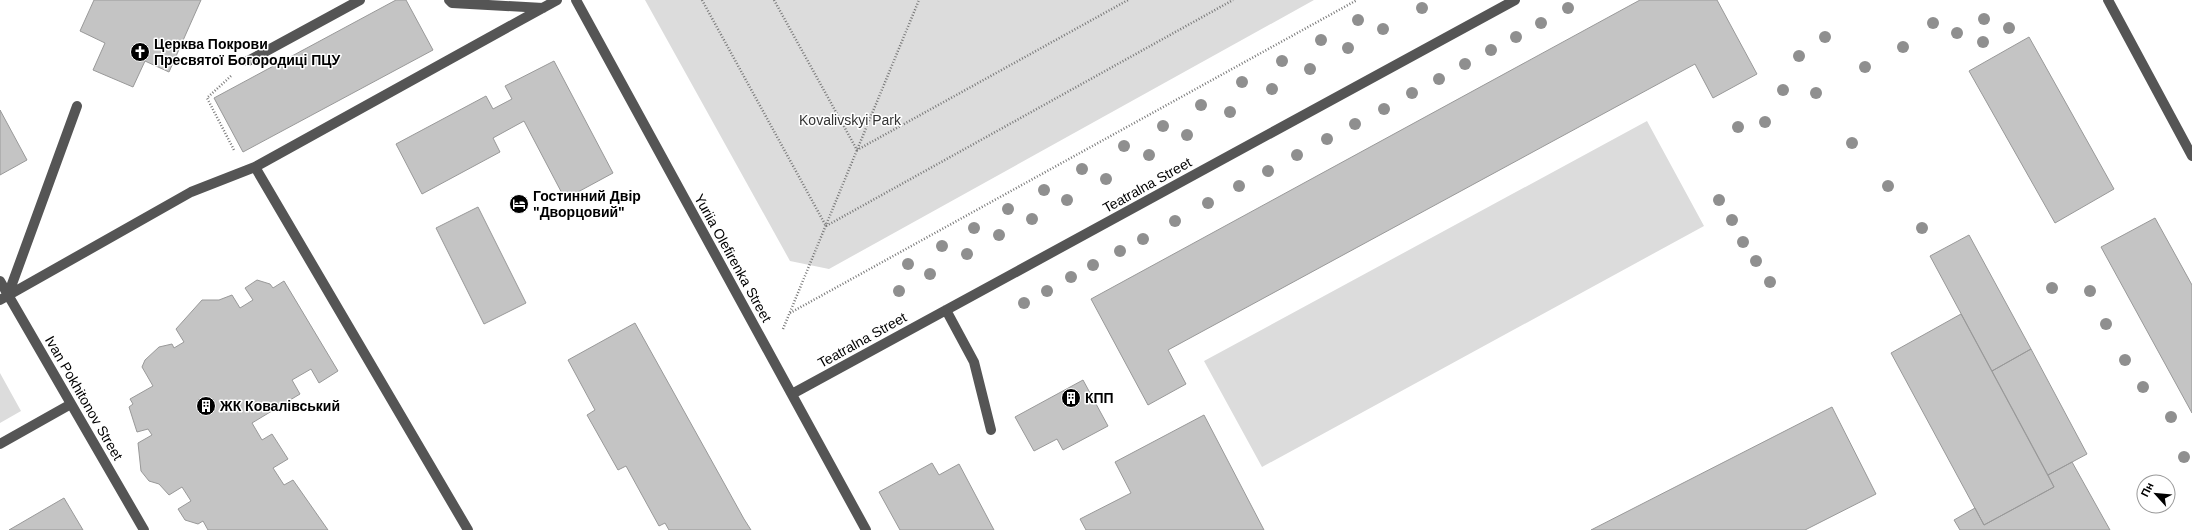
<svg xmlns="http://www.w3.org/2000/svg" width="2192" height="530" font-family="Arial,sans-serif">
	<rect width="100%" height="100%" fill="#fff"/>
	<path fill="#dcdcdc" d="M645,0H1314L829,269L790,261Z
		M1647,121L1704,226L1262,467L1204,361Z
		M0,373L21,411L0,423Z"/>
	<path fill="#c4c4c4" stroke="#999" d="M94,0H201L169,72L145,61L133,87L93,70L105,43L80,31Z
		M396,0H406L433,50L243,152L214,98Z
		M1640,0H1717L1757,74L1713,98L1695,64L1168,350L1186,384L1148,405L1091,299Z
		M2029,37L2114,189L2055,223L1969,71Z
		M554,61L613,173L565,199L524,121L493,138L500,152L422,194L396,144L486,96L493,109L512,99L505,86Z
		M0,110L27,160L0,175Z
		M478,207L526,303L484,324L436,228Z
		M2155,218L2192,285V413L2101,247Z
		M1969,235L2031,349L1992,371L1930,256Z
		M257,280L270,284L273,288L284,281L338,371L319,383L311,369L292,380L300,394L252,423L262,440L272,434L288,459L273,468L284,485L293,480L328,530H208L203,521L198,524L185,520L178,509L191,501L182,487L169,495L159,484L149,481L141,471L138,443L152,435L148,429L137,432L129,407L133,404L130,399L153,386L142,367L145,360L159,347L172,344L174,348L184,342L176,329L202,300H219L232,295L240,308L253,300L245,288Z
		M1961,314L2054,487L1984,525L1891,353Z
		M635,323L744,519L751,530H669L665,523L659,526L626,466L618,470L587,415L595,410L568,360Z
		M2031,349L2087,454L2048,475L1992,371Z
		M1083,380L1108,426L1063,450L1057,439L1034,451L1015,417Z
		M1832,407L1876,494L1805,530H1591Z
		M1204,415L1264,530H1086L1080,519L1131,493L1115,462Z
		M2072,462L2110,530H1960L1954,520L1975,508L1984,525L2054,487L2048,475Z
		M932,463L939,475L959,464L994,530H900L879,492Z
		M64,498L83,530H9Z"/>
	<g fill="none" stroke-linecap="round" stroke-linejoin="round">
		<path stroke="#777" stroke-width="2.5" stroke-dasharray="1 2" stroke-linecap="butt" d="M702,0L826,226L1233,0
			M774,0L857,150L1128,0
			M231,76L207,98L234,150
			M790,313L1357,0
			M783,329L919,0"/>
		<path stroke="#555" stroke-width="10" d="M449,0L452,3L543,8
			M576,0L866,530
			M2108,0L2192,156
			M248,61L360,0
			M255,167L468,530
			M0,281L144,530
			M8,295L77,106
			M0,300L191,192L255,167L557,0
			M946,310L974,362L991,430
			M792,394L1515,0
			M0,444L71,404"/>
	</g>
	<g fill="#8f8f8f">
		<circle cx="1422" cy="8" r="6"/>
		<circle cx="1568" cy="8" r="6"/>
		<circle cx="1984" cy="19" r="6"/>
		<circle cx="1358" cy="20" r="6"/>
		<circle cx="1541" cy="23" r="6"/>
		<circle cx="1933" cy="23" r="6"/>
		<circle cx="2009" cy="28" r="6"/>
		<circle cx="1383" cy="29" r="6"/>
		<circle cx="1957" cy="33" r="6"/>
		<circle cx="1516" cy="37" r="6"/>
		<circle cx="1825" cy="37" r="6"/>
		<circle cx="1321" cy="40" r="6"/>
		<circle cx="1983" cy="42" r="6"/>
		<circle cx="1903" cy="47" r="6"/>
		<circle cx="1348" cy="48" r="6"/>
		<circle cx="1491" cy="50" r="6"/>
		<circle cx="1799" cy="56" r="6"/>
		<circle cx="1282" cy="61" r="6"/>
		<circle cx="1465" cy="64" r="6"/>
		<circle cx="1865" cy="67" r="6"/>
		<circle cx="1310" cy="69" r="6"/>
		<circle cx="1439" cy="79" r="6"/>
		<circle cx="1242" cy="82" r="6"/>
		<circle cx="1272" cy="89" r="6"/>
		<circle cx="1783" cy="90" r="6"/>
		<circle cx="1412" cy="93" r="6"/>
		<circle cx="1816" cy="93" r="6"/>
		<circle cx="1201" cy="105" r="6"/>
		<circle cx="1384" cy="109" r="6"/>
		<circle cx="1230" cy="112" r="6"/>
		<circle cx="1765" cy="122" r="6"/>
		<circle cx="1355" cy="124" r="6"/>
		<circle cx="1163" cy="126" r="6"/>
		<circle cx="1738" cy="127" r="6"/>
		<circle cx="1187" cy="135" r="6"/>
		<circle cx="1327" cy="139" r="6"/>
		<circle cx="1852" cy="143" r="6"/>
		<circle cx="1124" cy="146" r="6"/>
		<circle cx="1149" cy="155" r="6"/>
		<circle cx="1297" cy="155" r="6"/>
		<circle cx="1082" cy="169" r="6"/>
		<circle cx="1268" cy="171" r="6"/>
		<circle cx="1106" cy="179" r="6"/>
		<circle cx="1239" cy="186" r="6"/>
		<circle cx="1888" cy="186" r="6"/>
		<circle cx="1044" cy="190" r="6"/>
		<circle cx="1067" cy="200" r="6"/>
		<circle cx="1719" cy="200" r="6"/>
		<circle cx="1208" cy="203" r="6"/>
		<circle cx="1008" cy="209" r="6"/>
		<circle cx="1032" cy="219" r="6"/>
		<circle cx="1732" cy="220" r="6"/>
		<circle cx="1175" cy="221" r="6"/>
		<circle cx="974" cy="228" r="6"/>
		<circle cx="1922" cy="228" r="6"/>
		<circle cx="999" cy="235" r="6"/>
		<circle cx="1143" cy="239" r="6"/>
		<circle cx="1743" cy="242" r="6"/>
		<circle cx="942" cy="246" r="6"/>
		<circle cx="1120" cy="251" r="6"/>
		<circle cx="967" cy="254" r="6"/>
		<circle cx="1756" cy="261" r="6"/>
		<circle cx="908" cy="264" r="6"/>
		<circle cx="1093" cy="265" r="6"/>
		<circle cx="930" cy="274" r="6"/>
		<circle cx="1071" cy="277" r="6"/>
		<circle cx="1770" cy="282" r="6"/>
		<circle cx="2052" cy="288" r="6"/>
		<circle cx="899" cy="291" r="6"/>
		<circle cx="1047" cy="291" r="6"/>
		<circle cx="2090" cy="291" r="6"/>
		<circle cx="1024" cy="303" r="6"/>
		<circle cx="2106" cy="324" r="6"/>
		<circle cx="2125" cy="360" r="6"/>
		<circle cx="2143" cy="387" r="6"/>
		<circle cx="2171" cy="417" r="6"/>
		<circle cx="2184" cy="457" r="6"/>
	</g>
	<defs>
		<g id="church-disc" transform="scale(1)"><circle r="9.5" fill="#000" stroke="#fff"/><path d="M-1.2-6h2.4v3.5h3.3v2.4h-3.3V6h-2.4V-.1h-3.3v-2.4h3.3Z" fill="#fff"/></g>
		<g id="hotel-disc" transform="scale(1)"><circle r="9.5" fill="#000" stroke="#fff"/><path d="M-6-4.5h1.5V1H6V5H4.5V3h-9V5H-6ZM-4 0a1.8 1.8 0 1 1 3.6 0ZM.5 0V-2.5h3Q6-2.5 6 0Z" fill="#fff"/></g>
		<g id="building-disc" transform="scale(1)"><circle r="9.5" fill="#000" stroke="#fff"/><path d="M-4-6H4V6H1V3H-1V6H-4ZM-2.5-4.3h1.7v1.8h-1.7ZM.8-4.3h1.7v1.8H.8ZM-2.5-1h1.7V.8h-1.7ZM.8-1h1.7V.8H.8Z" fill="#fff"/></g>
	</defs>
	<g fill-rule="evenodd">
		<use href="#church-disc" x="140" y="52"/>
		<use href="#hotel-disc" x="519" y="204"/>
		<use href="#building-disc" x="1071" y="398"/>
		<use href="#building-disc" x="206" y="406"/>
	</g>
	<g text-anchor="middle" stroke-width="3" stroke-linejoin="round" paint-order="stroke">
		<g font-size="14" font-weight="bold" fill="#000" stroke="#fff" text-anchor="start">
			<text x="154" y="49">Церква Покрови<tspan x="154" dy="16">Пресвятої Богородиці ПЦУ</tspan></text>
			<text x="533" y="201">Гостинний Двір<tspan x="533" dy="16">"Дворцовий"</tspan></text>
			<text x="1085" y="403">КПП</text>
			<text x="220" y="411">ЖК Ковалівський</text>
		</g>
		<g font-size="14" fill="#333" stroke="#fff">
			<text x="850" y="125">Kovalivskyi Park</text>
		</g>
		<g font-size="14" fill="#000" stroke="#fff">
			<text transform="translate(1147 185) rotate(-29)" y="5">Teatralna Street</text>
			<text transform="translate(733 258) rotate(61)" y="5">Yuriia Olefirenka Street</text>
			<text transform="translate(862 340) rotate(-29)" y="5">Teatralna Street</text>
			<text transform="translate(84 398) rotate(60)" y="5">Ivan Pokhitonov Street</text>
		</g>
	</g>
	<g transform="translate(2156 494) rotate(297)"><circle r="19" fill="#ffffff" stroke="#999999"/>
	<path d="M0-3L7 15L0 10L-7 15Z" fill="#000000"/>
	<text y="-6" font-size="11" font-weight="bold" text-anchor="middle" fill="#000000">Пн</text>
	</g>
</svg>
